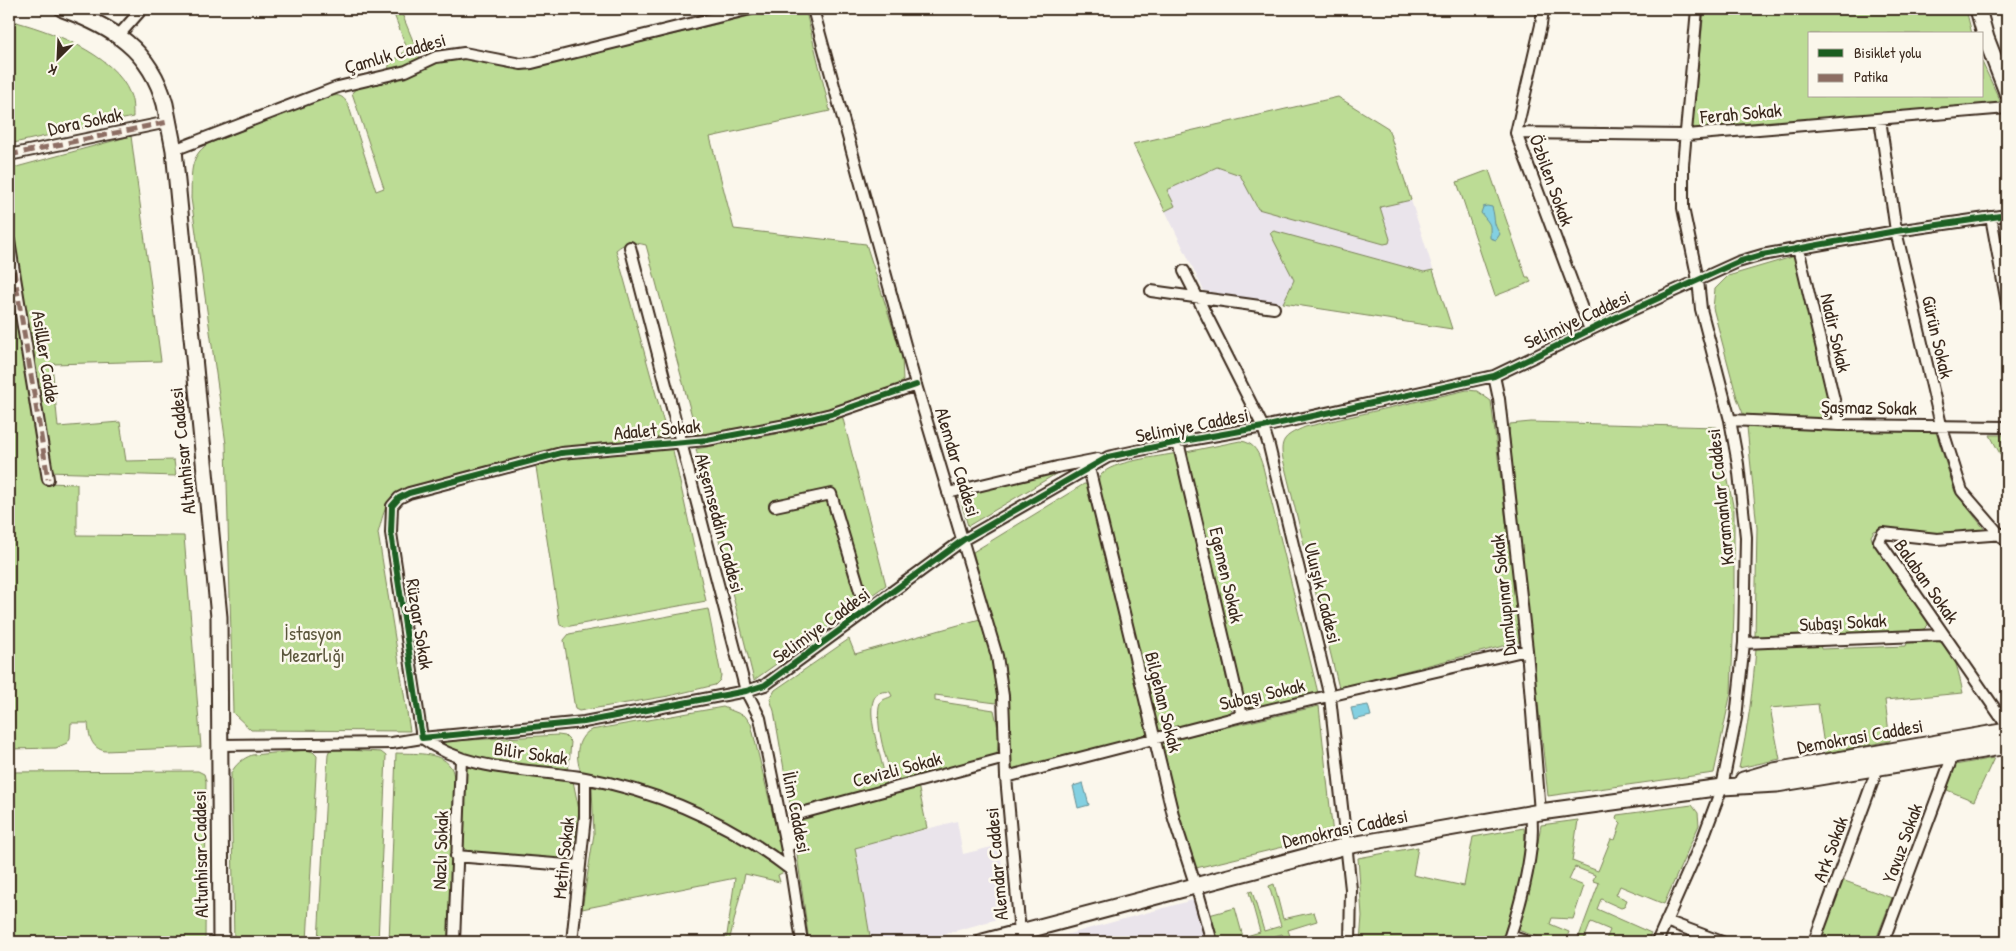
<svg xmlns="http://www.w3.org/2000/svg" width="2016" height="951" font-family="'Patrick Hand',sans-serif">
	<rect width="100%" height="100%" fill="#fbf7ec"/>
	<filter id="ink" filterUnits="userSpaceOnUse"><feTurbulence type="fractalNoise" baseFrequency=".02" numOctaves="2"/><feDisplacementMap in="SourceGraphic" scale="10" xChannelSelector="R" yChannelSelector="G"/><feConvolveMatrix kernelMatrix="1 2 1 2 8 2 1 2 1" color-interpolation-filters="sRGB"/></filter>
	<g filter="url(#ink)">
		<path fill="#eae4eb" d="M1338,97L1388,128L1452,329L1204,291L1133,144Z
			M957,821L963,854L1000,845L1005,905L994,920L916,942H871L855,848Z
			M1193,900L1206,942H1040Z"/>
		<path fill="#bcdc95" stroke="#7c835a" d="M392,9H400L420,58L403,66L388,70L390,62L402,55L406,46Z
			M779,9H801L806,12L830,111L710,137L734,229L866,244L902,356L903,381C894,390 877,393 865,397C810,415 754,429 697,435L646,245C634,242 626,241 616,250L668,438L566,449L406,491C383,504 385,509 378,533L410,731L251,730L233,713L226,444L191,198C192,177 188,157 208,144L319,100C333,96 342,90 349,107L376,191L384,188L352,93C358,82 381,83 392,80C413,75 432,58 453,57C478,56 503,68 530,69Z
			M1704,9H1966L1972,34H1810V96H1982V62L2002,105L1692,131Z
			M9,20C48,30 114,53 130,94C133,100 133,110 133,117L9,144Z
			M1338,97L1388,128L1411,200L1380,207L1390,239L1389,243L1384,244L1258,209L1240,175L1217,167L1167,190L1175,206L1165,211L1133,144Z
			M131,136L161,361L52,364L58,427L120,422L126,461L174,460L176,476L47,472L48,483L77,484V535L184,536L201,747L105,751C91,748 89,736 88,723H71L70,738L67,743L56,748L9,749V241L18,268L9,190V169Z
			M1489,170L1526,277H1529L1531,282L1495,296L1457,182Z
			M1274,231L1424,272L1433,270L1452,329L1283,303L1294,280L1270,233Z
			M1792,257L1795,258L1797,263L1834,415L1830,420L1744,416L1737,398L1713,308L1715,289L1728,276Z
			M1467,390L1477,391L1491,401L1519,625V642L1339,688L1283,459C1279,438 1287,435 1305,427Z
			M842,415L886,585L754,680L696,449L793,431Z
			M1531,422L1717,427L1734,510V613L1731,692L1714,773L1548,796L1509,433L1510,424Z
			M1747,427L1936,432L1955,492L1986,531L1922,534L1881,529L1874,531L1871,536L1872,540L1927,620L1928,625L1924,629L1915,631L1755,637L1757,528Z
			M1990,435H2007V467Z
			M1240,441C1255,442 1259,454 1263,467L1318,693L1254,708L1245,704L1186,452Z
			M672,446L706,601L565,627L560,625L536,467L572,455Z
			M1177,453L1233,709L1228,714L1159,733L1098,491C1098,486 1097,480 1101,475C1111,461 1159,457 1177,453Z
			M1059,472L968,526L959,495Z
			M1084,484L1091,485L1148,735L1144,738L1011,771L1009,704L1004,668L973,552Z
			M708,609L721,675L720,680L715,685L669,696L579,711L575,709L564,640L569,634Z
			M980,619C988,645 1000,675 996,703L935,695V701L994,710L999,733L997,755L898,780C886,773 874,717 880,704C883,698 887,699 892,696L890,692C850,685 889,771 885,784L791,810L774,711L770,699L775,690L849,639L855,654Z
			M1938,641C1956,649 1959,676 1963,693L1885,700L1890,741L1825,753L1818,704L1770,708L1780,759L1739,768C1748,728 1753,689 1756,648L1820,645L1821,649L1906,646L1907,643Z
			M1319,706L1333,835L1196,868L1188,850L1162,745L1165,741L1171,740Z
			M723,707L745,716L751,724L783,857C742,828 695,803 646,788C625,782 604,778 582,774C575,760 575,738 591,730Z
			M558,735L565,736L571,742L569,765L566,771C521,766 477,761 435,742Z
			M330,749L381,752L386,756L378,942H318L328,754Z
			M306,750L313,752L317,756L307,942H234L231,773C236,764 242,759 252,755Z
			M396,753C412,754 440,751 450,766C454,771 454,779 455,785L449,942H389Z
			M1994,758L1974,801L1947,790L1949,779L1955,765Z
			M466,764L491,772L573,781L579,810L572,861L480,853L466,850L463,846Z
			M198,771L204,774L206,781L205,942H9V772Z
			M918,785L927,828L855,848L871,942H809L794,832L799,819Z
			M592,787C661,795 721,829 778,865L784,872L778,875L780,882L745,874L729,942H726L735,878L582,909L594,834Z
			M1692,805L1698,813L1699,825L1664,904L1620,886L1616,895L1627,900L1624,907L1621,908L1601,899L1597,909L1651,933L1647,942H1605L1610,930L1591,922L1583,942H1577L1599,883L1593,881L1595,875L1575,867L1569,880L1584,886L1573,919L1552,918L1550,924L1569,932L1565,942H1551L1518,930L1534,863L1541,825L1578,820L1572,861L1598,871L1611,839L1615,840L1621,823L1616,818L1617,815Z
			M1524,828C1529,860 1511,911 1502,942H1360L1362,916L1358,858L1418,847L1413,875L1464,886L1473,837Z
			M1842,880L1892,898L1875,942H1819Z
			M1274,884L1283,919L1314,912L1317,921L1288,930L1292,942H1285L1282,934L1255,942H1217L1209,915L1235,908L1243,937L1260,932L1249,892L1252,891L1264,931L1281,926L1269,886Z"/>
		<path fill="#83d0e1" stroke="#668e93" d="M1487,206L1492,207C1496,220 1492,222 1500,234L1496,240L1490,238C1490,222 1492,227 1481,213L1483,207Z
			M1368,705L1371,716L1354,720L1351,708Z
			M1083,783L1089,805L1078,808L1073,786Z"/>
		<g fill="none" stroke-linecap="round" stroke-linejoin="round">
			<g stroke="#3b2a1e" stroke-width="14">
				<path id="street" d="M813,9L916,385L997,656L1003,696L1006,777L1020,933
					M1543,9L1541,25L1516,133L1590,330
					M119,35L142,9
					M1880,119L1896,231L1941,425L1962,491L2007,543
					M1516,133L1687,135L2007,108
					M174,150L338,87L406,71L436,57L464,53L521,64L532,63L750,9
					M9,155L168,122
					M1991,217L2007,303
					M9,241L48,479
					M630,247L746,691L760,718L791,870L802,942
					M1798,248L1840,425
					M1184,271L1263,427L1269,446L1330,697L1351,889L1350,942
					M1151,291L1274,308
					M1494,376L1499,399L1527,650L1540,812
					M916,385L831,414L786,425L707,440L561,453L409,493L399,498L392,506L391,533L422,738L584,722L746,691L765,685L963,540L1108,457L1178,442L1263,427L1494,376L1619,316L1738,262L1762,255L1896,231L2007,215
					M1730,420L1840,425L2007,427
					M1178,442L1242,716
					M1089,468L1174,819L1199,896L1212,942
					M948,493L1057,467L1098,459
					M775,506L831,494L866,611
					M2004,534L1937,539L1883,533L1879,541L2007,726
					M1744,643L1943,635
					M220,745L392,743L422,738C469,773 530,768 585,778C661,792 730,823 791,870
					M1006,777L1242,716L1527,650
					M790,845C789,833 790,823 798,814L1005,758
					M456,856L579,866
					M1666,921L1722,942
					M1510,936L1528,942
					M454,942L461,759
					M572,942L585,817V778
					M1508,942C1520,906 1536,851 1531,813
					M1657,942L1703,838L1722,787L1736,718L1744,643L1746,537L1738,464L1730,420L1701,309L1698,280L1683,208V165L1697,9
					M1814,942L1878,767
					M1883,942L1953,755"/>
			</g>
			<g stroke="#3b2a1e" stroke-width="19">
				<path id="secondary" d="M63,9C112,27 150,49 165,104C168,119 171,135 174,150L219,617L221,942
					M1978,9L1986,38L2007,92
					M1743,780L1774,771L2007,731
					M983,942L1346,846L1540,812L1722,787L1777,784L2007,746"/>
			</g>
			<use href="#street" stroke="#fbf7ec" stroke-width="10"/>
			<use href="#secondary" stroke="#fbf7ec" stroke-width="15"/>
			<path stroke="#8d6e63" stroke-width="5" stroke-dasharray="10 5" stroke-linecap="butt" d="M9,155L168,122
				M9,241L48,479"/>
			<g stroke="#fbf7ec" stroke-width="9">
				<path id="cycleway" d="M916,385L831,414L786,425L707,440L561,453L409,493L399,498L392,506L391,533L422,738L584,722L746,691L765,685L963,540L1108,457L1178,442L1263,427L1494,376L1619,316L1738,262L1762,255L1896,231L2007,215"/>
			</g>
			<use href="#cycleway" stroke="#1b5e20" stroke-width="6"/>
		</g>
	</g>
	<g text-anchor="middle" stroke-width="5" stroke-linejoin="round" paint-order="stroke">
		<g font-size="19" fill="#3b2a1e" stroke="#fbf7ec">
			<text transform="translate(395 53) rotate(-16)" y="7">Çamlık Caddesi</text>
			<text transform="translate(1741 113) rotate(-5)" y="7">Ferah Sokak</text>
			<text transform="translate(85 121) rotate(-12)" y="7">Dora Sokak</text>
			<text transform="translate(1552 180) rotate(70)" y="7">Özbilen Sokak</text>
			<text transform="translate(1577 319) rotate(-25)" y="7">Selimiye Caddesi</text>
			<text transform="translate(1836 333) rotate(77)" y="7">Nadir Sokak</text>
			<text transform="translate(1938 337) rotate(77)" y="7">Gürün Sokak</text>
			<text transform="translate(46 357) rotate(81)" y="7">Asilller Cadde</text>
			<text transform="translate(1869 407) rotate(1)" y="7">Şaşmaz Sokak</text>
			<text transform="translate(1192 425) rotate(-11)" y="7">Selimiye Caddesi</text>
			<text transform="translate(657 429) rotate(-5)" y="7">Adalet Sokak</text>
			<text transform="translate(182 451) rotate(-96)" y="7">Altunhisar Caddesi</text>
			<text transform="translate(958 462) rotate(73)" y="7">Alemdar Caddesi</text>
			<text transform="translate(1720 497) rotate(-96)" y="7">Karamanlar Caddesi</text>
			<text transform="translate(720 523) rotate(75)" y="7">Akşemseddin Caddesi</text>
			<text transform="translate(1227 575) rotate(77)" y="7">Egemen Sokak</text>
			<text transform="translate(1927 581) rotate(55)" y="7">Balaban Sokak</text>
			<text transform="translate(1323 593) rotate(76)" y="7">Uluışık Caddesi</text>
			<text transform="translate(1503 595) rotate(-96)" y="7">Dumlupınar Sokak</text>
			<text transform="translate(1843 622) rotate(-3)" y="7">Subaşı Sokak</text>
			<text transform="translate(420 624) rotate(81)" y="7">Rüzgar Sokak</text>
			<text transform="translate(821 625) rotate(-36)" y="7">Selimiye Caddesi</text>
			<text transform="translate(1262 694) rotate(-13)" y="7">Subaşı Sokak</text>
			<text transform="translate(1164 702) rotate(76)" y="7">Bilgehan Sokak</text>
			<text transform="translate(1860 736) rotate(-10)" y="7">Demokrasi Caddesi</text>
			<text transform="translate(531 753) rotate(8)" y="7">Bilir Sokak</text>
			<text transform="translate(897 769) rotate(-15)" y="7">Cevizli Sokak</text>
			<text transform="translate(797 812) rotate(79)" y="7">İlim Caddesi</text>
			<text transform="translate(1345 828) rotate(-12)" y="7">Demokrasi Caddesi</text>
			<text transform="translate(1902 843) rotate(-70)" y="7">Yavuz Sokak</text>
			<text transform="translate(1830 849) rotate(-70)" y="7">Ark Sokak</text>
			<text transform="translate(440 850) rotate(-88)" y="7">Nazlı Sokak</text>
			<text transform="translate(200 854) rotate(-91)" y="7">Altunhisar Caddesi</text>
			<text transform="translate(563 858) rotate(-84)" y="7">Metin Sokak</text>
			<text transform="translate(996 864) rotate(-95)" y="7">Alemdar Caddesi</text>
		</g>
		<g font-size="19" fill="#5b563c" stroke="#fbf7ec">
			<text x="313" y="640">İstasyon<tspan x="313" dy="22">Mezarlığı</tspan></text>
		</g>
	</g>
	<rect width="2016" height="951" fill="none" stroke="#fbf7ec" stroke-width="30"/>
	<rect x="15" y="15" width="1986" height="921" fill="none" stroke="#3b2a1e" stroke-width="2" filter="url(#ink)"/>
	<rect x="1808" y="32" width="175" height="65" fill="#fbf7ec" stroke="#aea59a"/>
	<rect x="1818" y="49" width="25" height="8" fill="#1b5e20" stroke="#aea59a"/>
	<text x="1854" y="58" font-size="15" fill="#3b2a1e">Bisiklet yolu</text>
	<rect x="1818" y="74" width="25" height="8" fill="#8d6e63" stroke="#aea59a"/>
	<text x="1854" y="82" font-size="15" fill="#3b2a1e">Patika</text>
	<g transform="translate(58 58) rotate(204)" stroke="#fbf7ec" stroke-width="4" paint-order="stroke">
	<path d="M0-4L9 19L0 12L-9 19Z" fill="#3b2a1e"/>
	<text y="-8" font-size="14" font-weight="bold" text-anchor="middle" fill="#3b2a1e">K</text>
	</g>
</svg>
